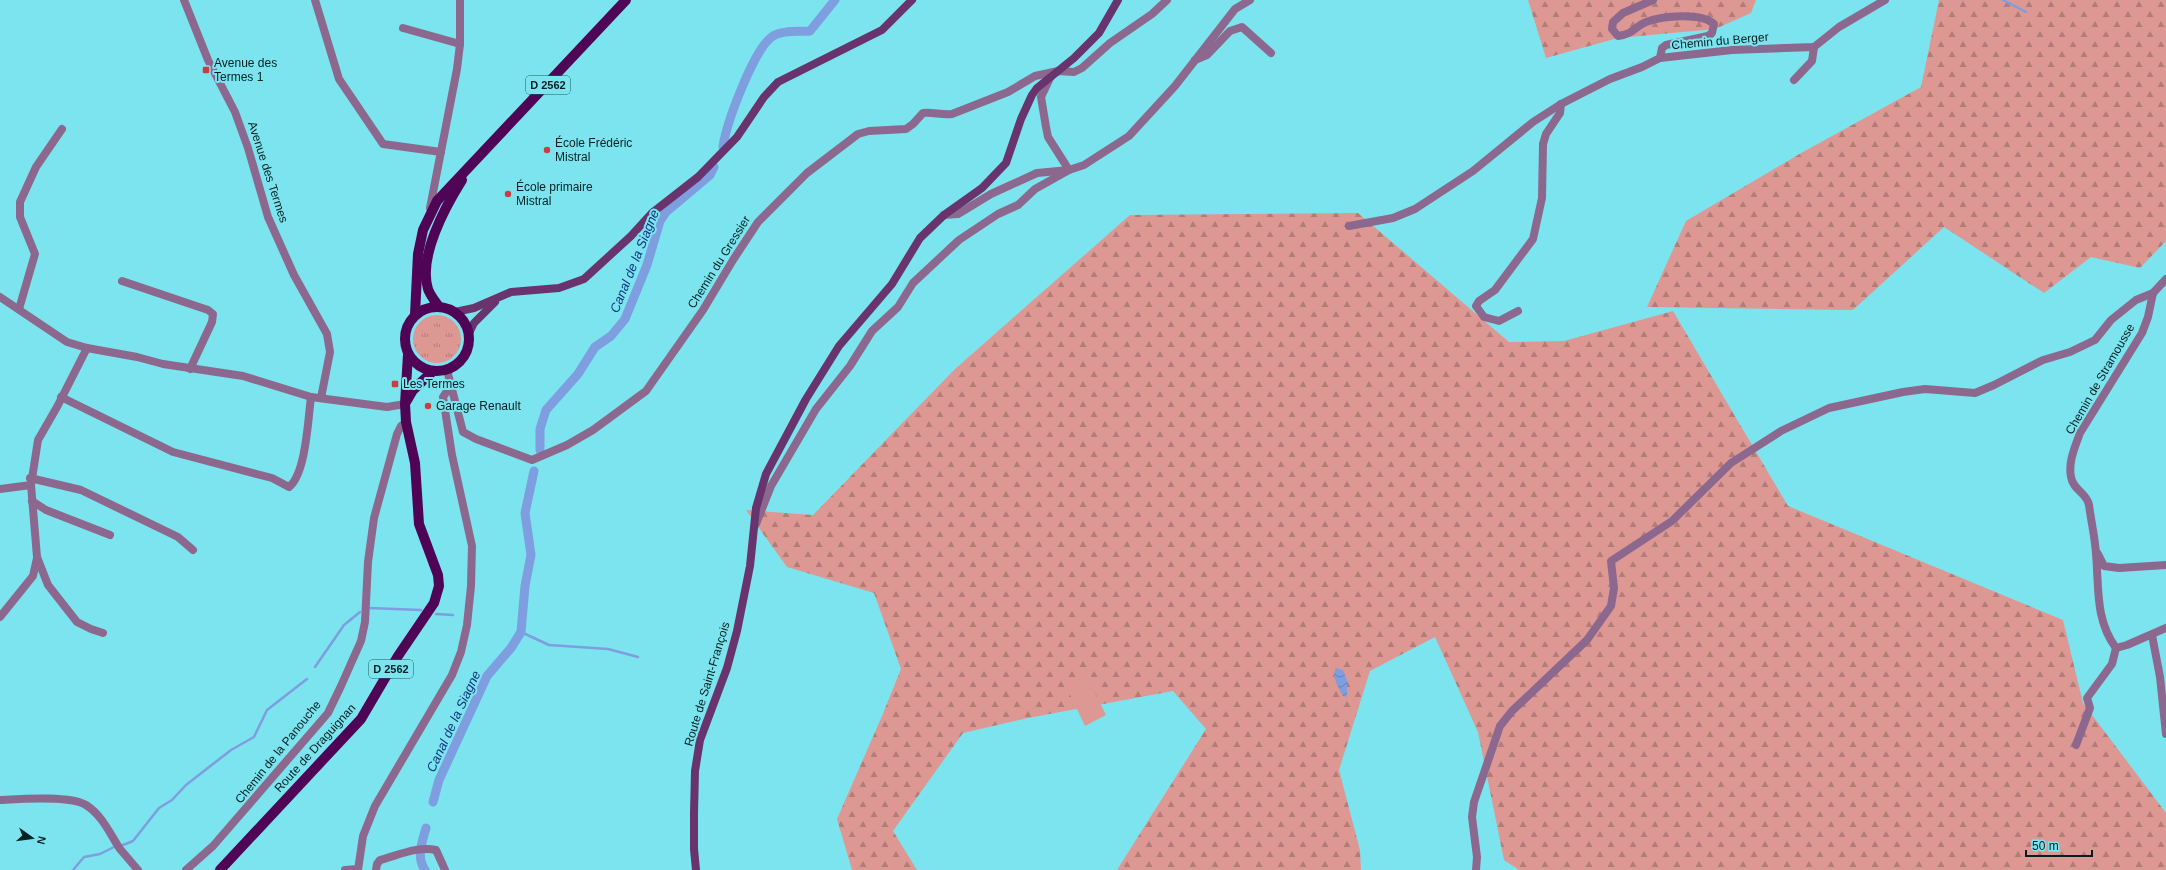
<svg xmlns="http://www.w3.org/2000/svg" width="2166" height="870" font-family="Helvetica,sans-serif">
<style>
.grass{fill:url(#grass-tufts)}
.forest{fill:url(#forest-firs)}
.garden{fill:#de9893}
.water{fill:url(#water-waves)}
.lines{fill:none;stroke-linecap:round;stroke-linejoin:round}
.stream{stroke:#7e9ee0;stroke-width:2.5}
.canal{stroke:#7e9ee0;stroke-width:9}
.minor{stroke:#8c688f;stroke-width:8}
.secondary{stroke:#69346e;stroke-width:8}
.primary{stroke:#4f0456;stroke-width:10}
.poi-dot{fill:#cc3d40;stroke:#7ce4ee;stroke-width:1.5}
.labels{text-anchor:middle;stroke-width:4;stroke-linejoin:round;paint-order:stroke}
.shield{fill:#7ce4ee;stroke:#255b60;stroke-width:1}
.shield-label{font-size:11px;font-weight:bold;fill:#002023}
.street-label{font-size:12px;fill:#002023;stroke:#7ce4ee}
.poi-label{font-size:12px;fill:#002023;stroke:#7ce4ee;text-anchor:start}
.water-label{font-size:13px;font-style:italic;fill:#13327e;stroke:#7ce4ee}
</style>
<defs>
<pattern id="grass-tufts" width="24" height="20" patternUnits="userSpaceOnUse"><rect width="24" height="20" fill="#de9893"/><path d="M3 7l-1-3M5 7V3M7 7l1-3M15 17l-1-3M17 17v-4M19 17l1-3" fill="none" stroke="#b27c78"/></pattern>
<pattern id="forest-firs" width="22" height="20" patternUnits="userSpaceOnUse"><rect width="22" height="20" fill="#de9893"/><path d="M5 1l3.5 6h-7zM16 11l3.5 6h-7z" fill="#b27c78"/></pattern>
<pattern id="water-waves" width="16" height="10" patternUnits="userSpaceOnUse"><rect width="16" height="10" fill="#7e9ee0"/><path d="M0 5q4-4 8 0t8 0" fill="none" stroke="#6580b5"/></pattern>
</defs>
<rect width="100%" height="100%" fill="#7ce4ee"/>
<circle class="grass" cx="437" cy="339" r="24"/>
<g class="forest">
<path d="M1528,0H1756L1751,13L1715,29L1618,38L1546,58Z"/>
<path d="M1939,0H2166V241L2140,268L2091,257L2044,293L1944,227L1853,310L1647,307L1686,221L1803,152L1921,87Z"/>
<path d="M1358,213L1509,342L1564,341L1673,311L1788,506L2063,620L2083,703L2166,813V870H1519L1504,860L1478,732L1435,637L1370,671L1339,770L1360,850L1361,870H1117L1206,729L1173,691L1028,718L963,733L893,831L917,870H852L837,819L882,716L901,669L874,593L787,567L746,510L813,515L955,369L1130,215Z"/>
</g>
<path class="garden" d="M1086,675L1106,715L1085,726L1065,684Z"/>
<path class="water" d="M1336,668L1343,670L1347,680V697L1343,696C1339,688 1331,677 1336,668Z"/>
<g class="lines">
<g class="stream">
<path d="M2003,0L2026,12"/>
<path d="M369,608L421,610"/>
<path d="M436,614L453,615"/>
<path d="M521,632L549,645L608,649L638,657"/>
<path d="M315,667L344,625L360,612"/>
<path d="M123,845L133,841L159,808L172,800L186,785L231,750L254,737L267,710L307,679"/>
<path d="M73,870L84,857L100,854L114,847"/>
</g>
<g class="canal">
<path d="M723,147C726,124 754,48 773,36C782,30 800,32 810,31L835,0"/>
<path d="M540,450V429L546,410L578,374L595,347L611,336L625,319L647,265L660,221L666,212L710,175L714,167"/>
<path d="M433,802L439,780L487,676L511,648L521,632L525,586L531,555L525,513L534,471"/>
<path d="M425,870C416,857 422,842 426,828"/>
</g>
<g class="minor">
<path d="M184,0L208,60L235,112L248,148L268,217L294,275L327,334L330,352L321,398"/>
<path d="M315,0L339,79L383,144L441,152"/>
<path d="M1653,0L1623,13L1613,22L1612,29L1618,36C1634,34 1634,27 1646,22C1662,16 1701,12 1714,24L1712,33L1708,36L1666,45L1662,48L1660,58L1732,50L1814,47L1839,27L1885,0"/>
<path d="M403,28L460,44"/>
<path d="M1195,60L1207,55L1230,31L1242,27L1271,53"/>
<path d="M1794,80L1812,61L1814,47"/>
<path d="M430,208L457,69L460,44V0"/>
<path d="M944,215L958,214L991,194L1037,173L1069,170L1084,165L1129,136L1175,86L1235,9L1250,0"/>
<path d="M1349,226L1393,218L1415,209L1473,171L1533,122L1561,104L1610,79L1642,67L1660,58"/>
<path d="M2166,279L2153,293L2148,317L2142,333L2080,433C2075,447 2068,462 2071,477C2073,490 2087,493 2089,505C2091,521 2095,537 2096,554C2099,587 2095,620 2116,648L2127,645L2166,628"/>
<path d="M122,281L208,310L213,314L212,322L190,369"/>
<path d="M0,297L67,342L87,348L137,357L163,364L243,376L311,397L387,407L405,404"/>
<path d="M19,309L35,254L20,217V202L36,167L62,129"/>
<path d="M1518,311L1499,321L1484,317L1476,306L1479,301L1495,290L1533,239L1542,198L1543,144L1546,134L1560,113L1561,104"/>
<path d="M87,348L57,407L38,440L31,485L37,557L48,585L77,622L91,629L103,633"/>
<path d="M447,370L463,432L476,439L532,460L567,445L593,430L646,391L703,310L733,260L758,222L807,173L858,134L869,131L906,129L913,124L923,113C933,112 941,115 952,114L1008,92L1035,76L1058,71L1074,72L1082,68L1110,43L1152,14L1167,0"/>
<path d="M61,397L173,452L272,478L289,487C306,474 308,419 311,397"/>
<path d="M30,478L81,490L178,537L193,550"/>
<path d="M0,489L31,485"/>
<path d="M32,501L46,510L110,535"/>
<path d="M756,524L771,486L816,409L850,366L872,331L898,307L913,283L959,240L998,214L1018,205L1035,189L1069,170L1048,137L1046,127L1041,97L1050,78"/>
<path d="M2098,554L2104,566L2119,568L2166,565"/>
<path d="M0,617L33,576L37,558"/>
<path d="M2152,635L2160,677L2166,734"/>
<path d="M2076,745L2090,708L2087,698L2112,664L2116,648"/>
<path d="M0,800C19,799 70,795 86,805C102,815 110,834 120,849C126,856 132,863 138,870"/>
<path d="M186,870L213,846L328,713L341,686L361,641L365,622L368,562L374,518L397,434L401,426L406,422"/>
<path d="M345,870L358,869"/>
<path d="M358,870L363,836L375,806L452,675L461,652L467,625L471,586L472,546L452,455L443,397L452,384"/>
<path d="M376,870L377,864L380,860C399,855 417,846 436,850L445,870"/>
<path d="M1476,870L1477,857L1472,817L1474,802L1500,726L1512,711L1587,640L1611,606L1614,588L1611,561L1672,521L1731,463L1781,431L1829,408L1903,392L1925,389L1975,393L1994,385L2043,360L2070,352L2095,340L2111,320L2136,300L2153,293"/>
</g>
<g class="secondary">
<path d="M455,312L474,308L511,292L559,288L584,279L631,236L652,213L698,177L737,137L764,97L778,82L882,30L912,0"/>
<path d="M469,333L474,323L495,302"/>
<path d="M696,870L694,849V813L695,771L700,740L727,668L737,631L750,566L756,508L766,474L806,399L839,346L892,284L920,238L944,215L982,188L1006,163L1021,119L1032,95L1037,88L1074,58L1099,33L1118,0"/>
</g>
<g class="primary">
<circle cx="437" cy="339" r="32"/>
<path d="M439,307C435,301 430,295 428,289C418,257 445,207 462,180"/>
<path d="M415,315L418,254L423,230L437,201L626,0"/>
<path d="M406,402L413,390L432,372"/>
<path d="M220,870L361,719L398,656L434,603L439,586L438,575L419,524L415,463L406,422L405,404L408,354"/>
</g>
</g>
<g class="poi-dot">
<rect x="202" y="66" width="8" height="8" rx="2"/>
<circle cx="547" cy="150" r="4"/>
<circle cx="508" cy="194" r="4"/>
<rect x="391" y="380" width="8" height="8" rx="2"/>
<circle cx="428" cy="406" r="4"/>
</g>
<g class="labels">
<g class="shield">
<rect x="526" y="76" width="44" height="18" rx="3"/>
<rect x="369" y="660" width="44" height="18" rx="3"/>
</g>
<g class="shield-label">
<text x="548" y="89">D 2562</text>
<text x="391" y="673">D 2562</text>
</g>
<g class="street-label">
<text transform="translate(1720 41) rotate(-5)" y="4">Chemin du Berger</text>
<text transform="translate(268 172) rotate(72)" y="4">Avenue des Termes</text>
<text transform="translate(719 262) rotate(-58)" y="4">Chemin du Gressier</text>
<text transform="translate(2100 379) rotate(-60)" y="4">Chemin de Stramousse</text>
<text transform="translate(707 684) rotate(-73)" y="4">Route de Saint-François</text>
<text transform="translate(315 748) rotate(-48)" y="4">Route de Draguignan</text>
<text transform="translate(278 752) rotate(-51)" y="4">Chemin de la Panouche</text>
</g>
<g class="poi-label">
<text x="214" y="67">Avenue des<tspan x="214" dy="14">Termes 1</tspan></text>
<text x="555" y="147">École Frédéric<tspan x="555" dy="14">Mistral</tspan></text>
<text x="516" y="191">École primaire<tspan x="516" dy="14">Mistral</tspan></text>
<text x="403" y="388">Les Termes</text>
<text x="436" y="410">Garage Renault</text>
</g>
<g class="water-label">
<text transform="translate(634 261) rotate(-68)" y="5">Canal de la Siagne</text>
<text transform="translate(453 721) rotate(-65)" y="5">Canal de la Siagne</text>
</g>
</g>
<g transform="translate(32 838) rotate(104)" stroke="#7ce4ee" stroke-width="3" paint-order="stroke">
<path d="M0-3L7 15L0 10L-7 15Z" fill="#002023"/>
<text y="-6" font-size="11" font-weight="bold" text-anchor="middle" fill="#002023">N</text>
</g>
<path d="M2026 850v6h66v-6" fill="none" stroke="#002023" stroke-width="2"/>
<text x="2032" y="850" font-size="12" fill="#002023" stroke="#7ce4ee" stroke-width="3" paint-order="stroke">50 m</text>
</svg>
